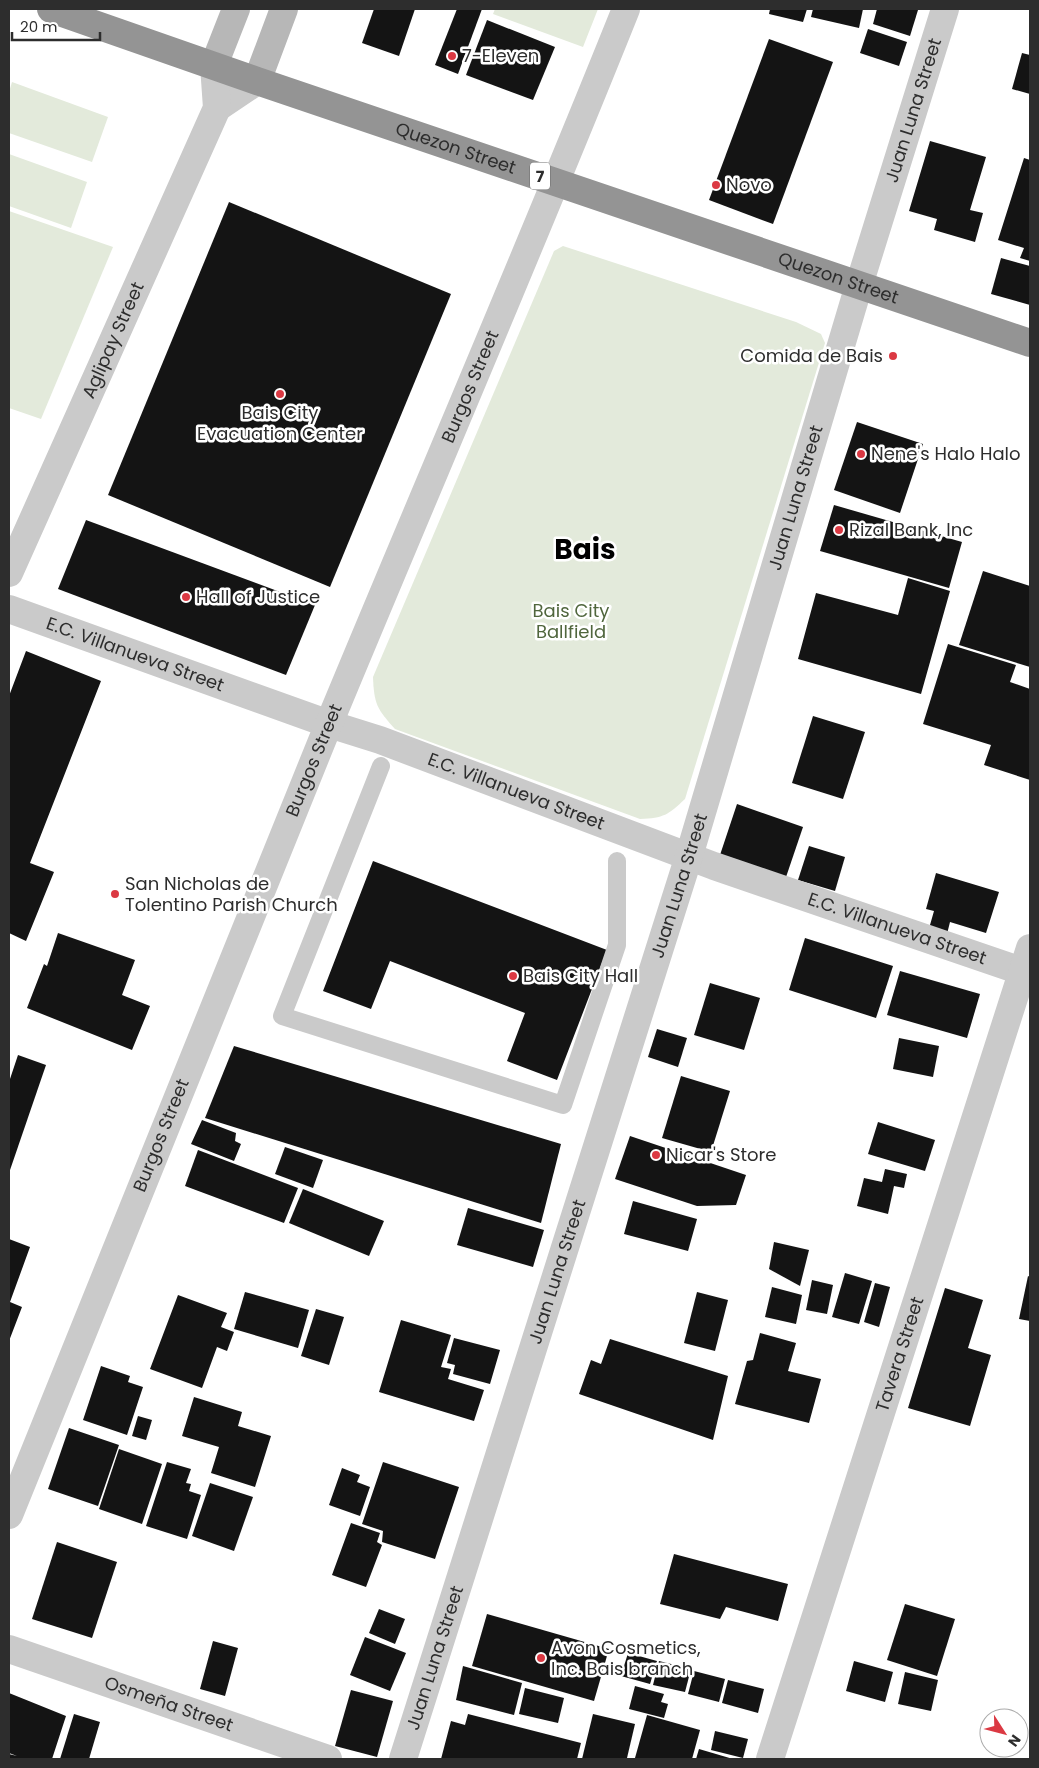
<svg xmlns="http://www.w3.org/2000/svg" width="1039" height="1768" font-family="Poppins,sans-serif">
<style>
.green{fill:#e3eadb}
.building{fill:#141414}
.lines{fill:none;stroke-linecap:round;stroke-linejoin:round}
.lane{stroke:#cacaca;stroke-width:18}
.street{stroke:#cacaca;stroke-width:28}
.secondary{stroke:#b7b7b7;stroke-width:28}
.highway{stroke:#949494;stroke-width:28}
.poi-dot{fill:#db3943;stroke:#fff;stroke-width:2}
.labels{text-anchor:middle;stroke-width:5;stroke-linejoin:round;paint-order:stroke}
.shield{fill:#fff;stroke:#6c6c6c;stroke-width:1}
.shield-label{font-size:16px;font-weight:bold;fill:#2d2d2d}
.poi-label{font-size:18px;fill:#2d2d2d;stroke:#fff;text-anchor:start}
.street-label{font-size:18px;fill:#2d2d2d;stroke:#fff}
.park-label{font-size:18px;fill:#50663d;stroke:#fff}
.town-label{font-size:28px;font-weight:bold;fill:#000;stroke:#fff}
</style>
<rect width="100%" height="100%" fill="#fff"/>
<g class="green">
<path d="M495,9H598L583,47L493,14Z"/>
<path d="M12,82L108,117L92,162L9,133V92Z"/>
<path d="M9,154L87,182L71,228L9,206Z"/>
<path d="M9,211L113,247L41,419L9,408Z"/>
<path d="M563,246L796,322L821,334L825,343L685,799C668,815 664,818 640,819L395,729C377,709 374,704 373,677L554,251Z"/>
</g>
<g class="building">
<path d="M374,9H415L399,56L362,43Z"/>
<path d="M457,9H482L458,74L435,65Z"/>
<path d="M770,9H807L803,22L769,14Z"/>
<path d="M813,9H863L859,28L811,17Z"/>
<path d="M877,9L918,10L910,36L873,24Z"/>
<path d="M487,20L555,47L533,100L466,75Z"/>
<path d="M868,29L907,42L899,66L860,53Z"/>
<path d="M769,39L833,62L773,224L709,200Z"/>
<path d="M1022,53L1030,55V94L1012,89Z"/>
<path d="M930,141L986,157L970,210L983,213L975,242L934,230L937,219L909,211Z"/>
<path d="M1024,158L1030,160V261L1020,258L1024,248L998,240Z"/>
<path d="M229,202L451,294L330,587L108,495Z"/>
<path d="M1001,258L1030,266V305L991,294Z"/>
<path d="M857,422L923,444L900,513L834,490Z"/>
<path d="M834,505L962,542L949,588L820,551Z"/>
<path d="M86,520L315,605L286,675L58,589Z"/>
<path d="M983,571L1030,586V667L959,645Z"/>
<path d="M908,578L950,591L921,694L798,659L816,593L898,615Z"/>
<path d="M948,644L1016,665L1010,682L1030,689V780L984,765L991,745L923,724Z"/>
<path d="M26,651L101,681L30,863L54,872L26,941L9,933V696Z"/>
<path d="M813,716L865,732L843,799L792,783Z"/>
<path d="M737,804L803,827L784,883L718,861Z"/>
<path d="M809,846L845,857L835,891L798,880Z"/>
<path d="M373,861L607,950L557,1080L507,1061L525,1013L390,961L371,1009L323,991Z"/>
<path d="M936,873L999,892L986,933L950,922L946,938L928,932L934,911L926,909Z"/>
<path d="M58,933L135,960L122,995L150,1006L132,1050L27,1008L44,964L47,966Z"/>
<path d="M805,938L893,966L876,1018L789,990Z"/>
<path d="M900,971L980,994L967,1038L887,1015Z"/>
<path d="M710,983L760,998L744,1050L694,1035Z"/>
<path d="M657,1029L687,1038L678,1067L648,1057Z"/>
<path d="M899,1038L939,1046L933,1077L893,1069Z"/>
<path d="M234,1046L561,1144L541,1223L205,1118Z"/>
<path d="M18,1055L46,1065L9,1173V1082Z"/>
<path d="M681,1076L730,1091L711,1152L662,1138Z"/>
<path d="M202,1120L236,1133L235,1141L241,1144L234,1161L191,1144Z"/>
<path d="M878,1122L935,1140L925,1171L868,1154Z"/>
<path d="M630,1136L746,1175L736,1205L697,1206L615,1179Z"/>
<path d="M285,1147L323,1160L313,1188L275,1174Z"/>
<path d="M198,1150L298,1188L284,1223L185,1186Z"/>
<path d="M885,1169L907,1174L904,1188L894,1186L888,1214L857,1206L864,1178L882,1182Z"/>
<path d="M303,1189L384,1221L369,1256L289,1223Z"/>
<path d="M633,1201L697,1219L688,1251L624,1234Z"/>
<path d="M468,1208L544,1230L533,1267L457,1245Z"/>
<path d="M9,1239L30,1247L10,1302L22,1307L9,1341Z"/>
<path d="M774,1242L809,1250L800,1286L769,1269Z"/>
<path d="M845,1273L872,1281L859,1324L832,1317Z"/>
<path d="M1028,1276L1030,1277V1321L1019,1319Z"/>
<path d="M812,1280L833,1285L827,1314L806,1310Z"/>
<path d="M875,1283L890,1287L879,1327L864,1322Z"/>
<path d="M772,1287L802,1295L796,1324L765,1317Z"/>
<path d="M945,1288L983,1300L968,1348L991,1355L970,1426L908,1408Z"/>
<path d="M245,1292L309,1310L298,1348L234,1329Z"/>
<path d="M697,1292L728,1300L715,1351L684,1343Z"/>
<path d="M178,1295L227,1313L221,1327L234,1332L227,1351L217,1347L202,1388L150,1369Z"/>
<path d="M316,1309L344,1317L329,1365L301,1356Z"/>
<path d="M401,1320L451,1335L441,1367L451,1369L448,1379L484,1390L474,1421L379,1392Z"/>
<path d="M760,1333L796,1343L788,1371L821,1379L809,1423L735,1404L747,1361L753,1360Z"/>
<path d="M454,1338L500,1350L490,1384L453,1374L455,1365L447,1363Z"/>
<path d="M610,1339L728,1376L713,1440L579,1394L591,1360L601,1364Z"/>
<path d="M101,1366L130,1376L128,1382L143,1387L127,1435L83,1420Z"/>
<path d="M194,1397L242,1412L238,1426L271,1436L255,1487L211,1473L219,1447L182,1436Z"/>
<path d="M138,1416L152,1420L146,1440L132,1436Z"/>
<path d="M69,1428L119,1445L98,1506L48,1489Z"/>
<path d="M119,1449L162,1464L142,1524L99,1509Z"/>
<path d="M167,1462L191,1469L186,1483L191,1484L189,1491L201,1495L187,1539L146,1526Z"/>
<path d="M383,1462L459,1487L435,1559L382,1542L383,1531L362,1524Z"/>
<path d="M342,1468L360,1475L357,1482L370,1487L360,1516L329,1505Z"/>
<path d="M210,1483L253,1497L234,1551L192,1536Z"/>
<path d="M351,1523L380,1533L377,1542L382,1545L366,1587L332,1575Z"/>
<path d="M57,1542L117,1562L92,1638L32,1619Z"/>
<path d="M674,1554L788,1584L778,1621L726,1607L720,1619L660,1604Z"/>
<path d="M905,1604L955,1619L937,1676L887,1660Z"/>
<path d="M379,1609L405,1619L395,1644L369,1633Z"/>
<path d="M487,1614L609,1649L594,1701L472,1666Z"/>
<path d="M365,1637L406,1653L390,1691L350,1675Z"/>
<path d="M213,1641L238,1648L225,1696L200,1689Z"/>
<path d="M628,1653L657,1661L650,1684L621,1676Z"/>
<path d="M659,1661L691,1669L685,1692L653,1685Z"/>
<path d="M854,1661L893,1672L885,1702L846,1691Z"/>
<path d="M463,1666L522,1683L514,1715L456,1700Z"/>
<path d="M694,1671L725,1679L719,1702L688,1694Z"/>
<path d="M905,1672L938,1680L931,1711L898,1704Z"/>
<path d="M728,1680L764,1689L758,1713L722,1703Z"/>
<path d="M635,1686L664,1694L661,1702L668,1704L664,1718L629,1709Z"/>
<path d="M525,1688L564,1698L558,1723L519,1714Z"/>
<path d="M351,1690L393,1701L377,1757L335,1746Z"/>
<path d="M9,1693L66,1716L52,1759H9V1754L17,1756L9,1753Z"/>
<path d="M74,1714L100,1722L89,1759H60Z"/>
<path d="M468,1714L581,1743L577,1759H441L451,1721L465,1725Z"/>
<path d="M593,1714L635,1724L627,1758L582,1759Z"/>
<path d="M647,1715L700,1730L692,1759L635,1758Z"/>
<path d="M715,1731L748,1739L743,1758L711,1750Z"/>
<path d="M699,1749L733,1759H696Z"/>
</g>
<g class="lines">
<path class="lane" d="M381,766L282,1016L563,1105L617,945V861"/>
<g class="street">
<path d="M217,108L257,81"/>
<path id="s1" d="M9,573L217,108L214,65"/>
<path id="s2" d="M9,609L329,724L380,740L714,866L1030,974"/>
<path id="s3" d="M9,1515C114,1251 220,988 328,726C427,487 530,249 626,9"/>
<path id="s4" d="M9,1649L328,1759"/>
<path id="s5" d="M403,1759L689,856L859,285L945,9"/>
<path id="s6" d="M770,1759L1030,948"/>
</g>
<g class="secondary">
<path d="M214,65L236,9"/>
<path d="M257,81L284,9"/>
</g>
<path class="highway" id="s7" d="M51,9L257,81L1030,343"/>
</g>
<g class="poi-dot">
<circle cx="452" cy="56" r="5"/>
<circle cx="716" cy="185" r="5"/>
<circle cx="893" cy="356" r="5"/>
<circle cx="280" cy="394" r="5"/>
<circle cx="861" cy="454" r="5"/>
<circle cx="839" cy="530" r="5"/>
<circle cx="186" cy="597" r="5"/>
<circle cx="115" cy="894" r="5"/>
<circle cx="513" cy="976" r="5"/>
<circle cx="656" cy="1155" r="5"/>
<circle cx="541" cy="1658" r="5"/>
</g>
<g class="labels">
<rect class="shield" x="530" y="162.5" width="20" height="27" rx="4"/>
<g class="shield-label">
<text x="540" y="182">7</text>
</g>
<g class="poi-label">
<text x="462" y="62">7-Eleven</text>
<text x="726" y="191">Novo</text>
<text x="883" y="362" text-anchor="end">Comida de Bais</text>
<text x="280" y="419" text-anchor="middle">Bais City<tspan x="280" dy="21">Evacuation Center</tspan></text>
<text x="871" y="460">Nene's Halo Halo</text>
<text x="849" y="536">Rizal Bank, Inc</text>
<text x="196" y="603">Hall of Justice</text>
<text x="125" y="890">San Nicholas de<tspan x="125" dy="21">Tolentino Parish Church</tspan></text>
<text x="523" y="982">Bais City Hall</text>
<text x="666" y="1161">Nicar's Store</text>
<text x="551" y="1654">Avon Cosmetics,<tspan x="551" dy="21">Inc. Bais branch</tspan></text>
</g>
<g class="street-label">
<text dy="6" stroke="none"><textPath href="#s5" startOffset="1726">Juan Luna Street</textPath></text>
<text dy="6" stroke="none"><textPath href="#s7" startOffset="428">Quezon Street</textPath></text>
<text dy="6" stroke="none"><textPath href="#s7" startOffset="832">Quezon Street</textPath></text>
<text dy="6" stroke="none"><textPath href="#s1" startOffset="255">Aglipay Street</textPath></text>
<text dy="6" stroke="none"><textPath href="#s3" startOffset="1219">Burgos Street</textPath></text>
<text dy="6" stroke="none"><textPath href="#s5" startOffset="1321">Juan Luna Street</textPath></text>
<text dy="6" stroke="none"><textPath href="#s2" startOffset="134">E.C. Villanueva Street</textPath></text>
<text dy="6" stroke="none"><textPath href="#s3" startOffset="814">Burgos Street</textPath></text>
<text dy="6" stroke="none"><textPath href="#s2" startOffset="539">E.C. Villanueva Street</textPath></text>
<text dy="6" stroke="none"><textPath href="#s5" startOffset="916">Juan Luna Street</textPath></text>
<text dy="6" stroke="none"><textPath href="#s2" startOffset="944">E.C. Villanueva Street</textPath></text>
<text dy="6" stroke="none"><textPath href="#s3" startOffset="409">Burgos Street</textPath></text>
<text dy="6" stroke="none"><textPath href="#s5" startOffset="511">Juan Luna Street</textPath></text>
<text dy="6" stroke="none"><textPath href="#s6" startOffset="425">Tavera Street</textPath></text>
<text dy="6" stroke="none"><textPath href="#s5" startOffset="106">Juan Luna Street</textPath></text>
<text dy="6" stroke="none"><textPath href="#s4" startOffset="169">Osmeña Street</textPath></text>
</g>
<g class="park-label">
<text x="571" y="617">Bais City<tspan x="571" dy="21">Ballfield</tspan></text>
</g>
<g class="town-label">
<text x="585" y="559">Bais</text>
</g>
</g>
<rect width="1039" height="1768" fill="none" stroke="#2d2d2d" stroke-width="20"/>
<g transform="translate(1004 1733) rotate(126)"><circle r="24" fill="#ffffff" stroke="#ababab"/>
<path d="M0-4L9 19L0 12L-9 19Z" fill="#db3943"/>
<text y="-8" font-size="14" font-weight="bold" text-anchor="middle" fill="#2d2d2d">N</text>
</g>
<path d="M12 32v8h88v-8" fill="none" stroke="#2d2d2d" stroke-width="2.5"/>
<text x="20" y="32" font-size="15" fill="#2d2d2d" stroke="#ffffff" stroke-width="4" paint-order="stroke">20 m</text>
</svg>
